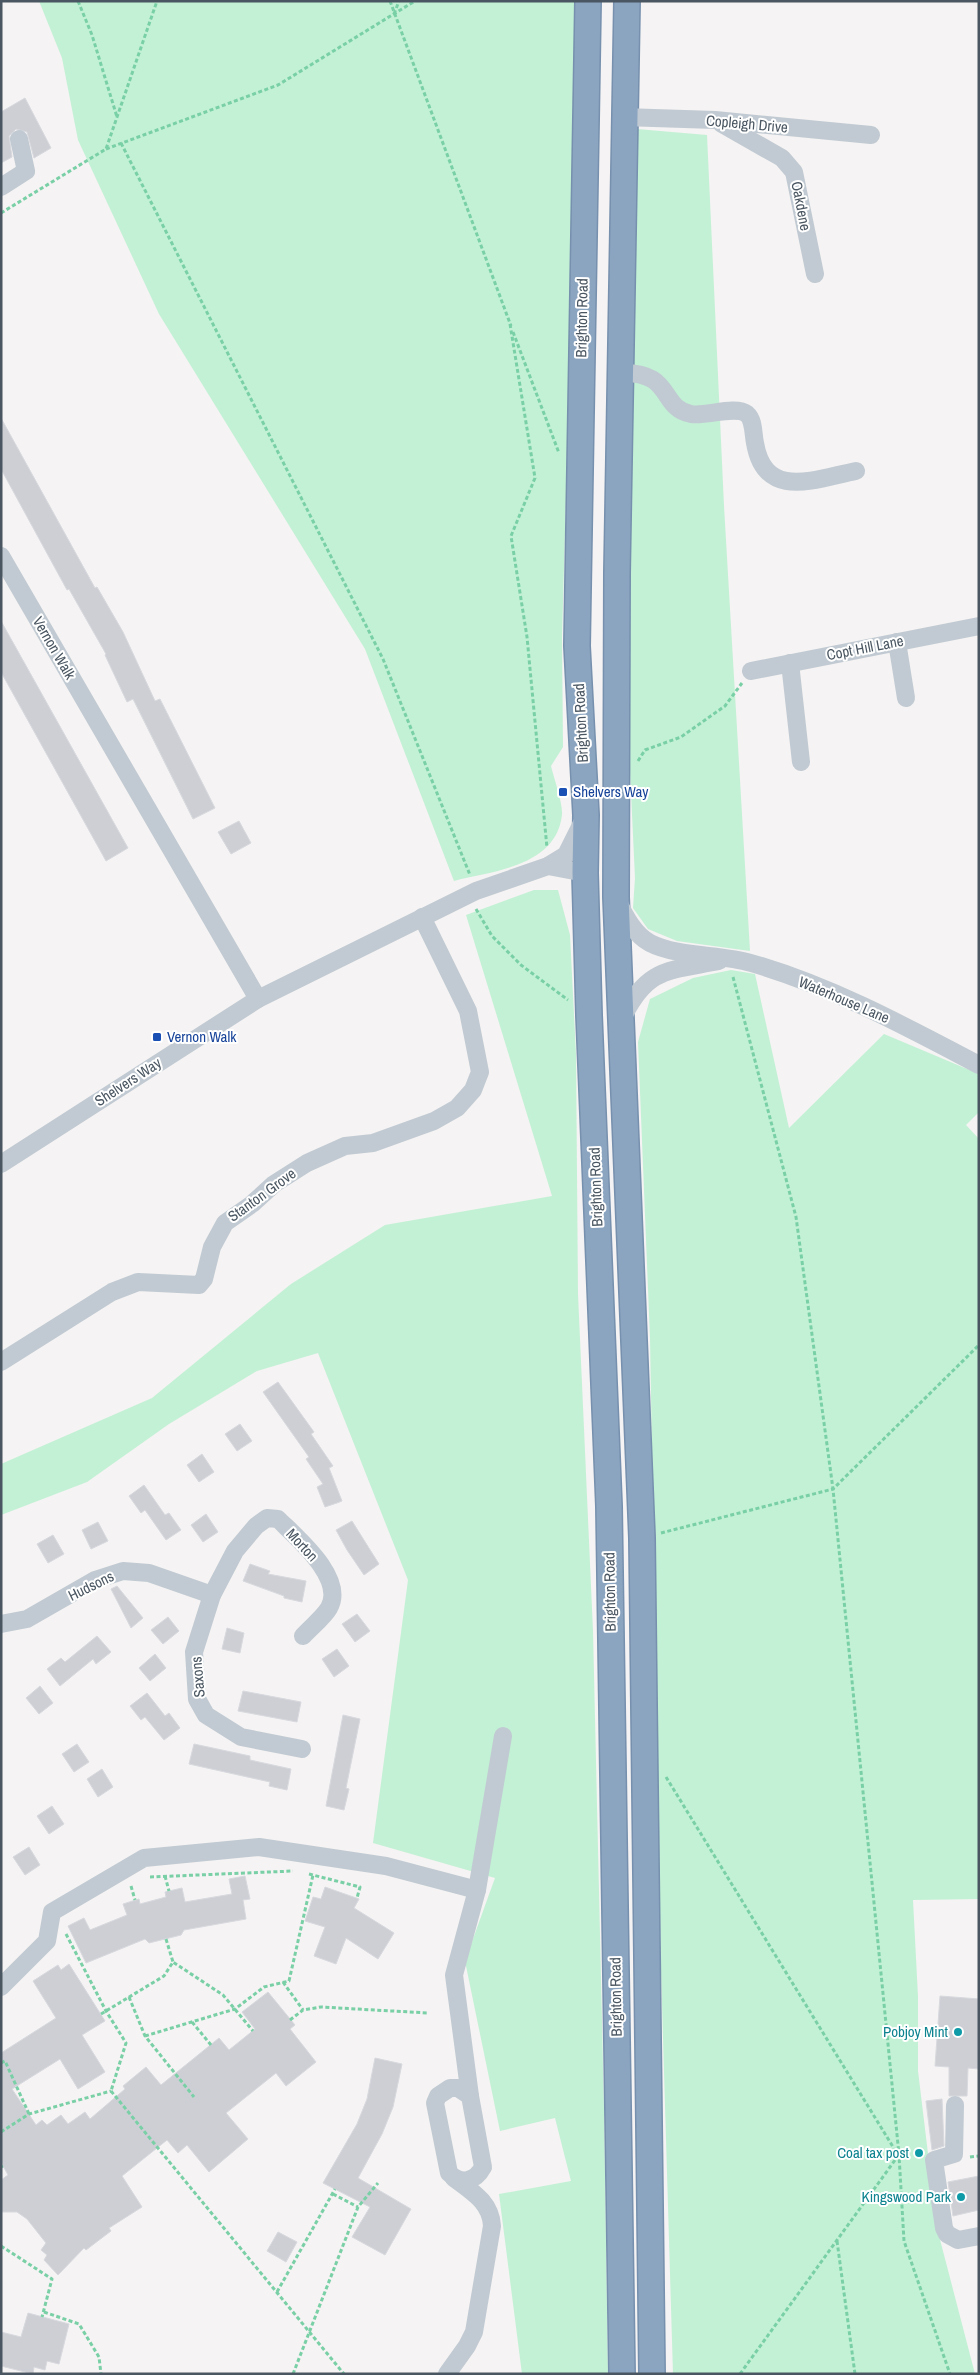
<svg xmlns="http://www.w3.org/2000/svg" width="980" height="2375" font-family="'Archivo Narrow',sans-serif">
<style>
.green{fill:#c3f1d5}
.building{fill:#cdcfd5;stroke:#d7d9de}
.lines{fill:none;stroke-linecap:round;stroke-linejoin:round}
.highway-casing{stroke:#7690ad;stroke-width:28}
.path{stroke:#7ad0a6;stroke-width:3;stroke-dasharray:4 2.5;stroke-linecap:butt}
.minor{stroke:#c1cad2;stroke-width:18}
.highway{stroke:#8ba5c1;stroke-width:25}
.transit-dot{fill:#1a4fb4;stroke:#fff;stroke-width:2}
.culture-dot{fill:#0f9aa8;stroke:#fff;stroke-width:2}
.labels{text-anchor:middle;stroke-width:4;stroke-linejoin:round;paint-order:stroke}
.street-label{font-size:15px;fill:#4a5661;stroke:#fff}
.transit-label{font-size:15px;fill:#164399;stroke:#fff;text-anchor:start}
.culture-label{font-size:15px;fill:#0d838f;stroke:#fff;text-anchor:end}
</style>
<rect width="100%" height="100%" fill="#f5f3f3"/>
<g class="green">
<path d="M39,1H580L562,638L563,747L551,766C554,779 563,803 562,815C556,866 494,871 454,881L365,649L159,314L78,140L62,58Z"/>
<path d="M637,129L707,135L724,506L750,951L677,941L648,929L633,908L635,878L629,750L631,504Z"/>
<path d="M534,890H558L570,935L576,1054L578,1294L593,1631L604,2109L608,2374H522L499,2194L571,2181L555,2118L500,2131L465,1961L495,1878L373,1843L408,1580L318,1353L257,1371L169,1424L87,1482L1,1515V1464L152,1398L291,1284L385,1225L552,1196L466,915Z"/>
<path d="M731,970L755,974L789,1128L884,1034L979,1074V1112L966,1125L979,1139V1899L913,1900L918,1997V2071L937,2228L975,2374H673L661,1971L650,1338L638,1042L650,999L693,978Z"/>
</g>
<g class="building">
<path d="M25,98L51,148L34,158L27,132L16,129L9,136L12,157L1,163V112Z"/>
<path d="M1,418L95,588L97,587L123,632L155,701L160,699L215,808L193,819L133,699L127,702L105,655L106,654L69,589L67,590L1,469Z"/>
<path d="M1,621L128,848L106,861L1,672Z"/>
<path d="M239,821L251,843L231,854L218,832Z"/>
<path d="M278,1382L314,1432L311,1434L333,1466L329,1468L342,1501L337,1503L325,1507L317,1487L323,1484L306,1459L309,1457L263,1392Z"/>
<path d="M240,1424L252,1441L237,1451L225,1434Z"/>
<path d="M202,1454L214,1472L199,1482L187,1465Z"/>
<path d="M144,1485L165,1515L169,1513L181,1530L166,1540L145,1510L141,1513L129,1496Z"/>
<path d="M206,1514L218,1532L203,1542L191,1525Z"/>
<path d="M352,1521L379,1564L364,1575L347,1550L336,1530Z"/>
<path d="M98,1522L108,1541L91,1549L82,1530Z"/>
<path d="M53,1535L64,1554L48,1563L37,1544Z"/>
<path d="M250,1564L270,1571L268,1574L306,1581L302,1602L284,1598V1596L243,1581Z"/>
<path d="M117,1586L143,1618L131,1628L111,1589Z"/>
<path d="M357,1614L370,1631L355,1642L342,1624Z"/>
<path d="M168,1617L179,1631L163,1644L151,1630Z"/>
<path d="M227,1628L244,1633L240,1653L222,1649Z"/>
<path d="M97,1636L111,1652L96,1664L93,1659L60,1686L47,1669L61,1658L65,1662Z"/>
<path d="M337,1649L349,1666L334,1677L322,1659Z"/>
<path d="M155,1654L166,1668L150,1681L139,1668Z"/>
<path d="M40,1686L53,1703L39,1714L26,1698Z"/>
<path d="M243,1691L301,1702L297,1722L238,1711Z"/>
<path d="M147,1693L165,1716L169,1713L180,1728L164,1740L145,1717L141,1720L130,1706Z"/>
<path d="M343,1715L360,1719L346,1788L349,1789L344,1810L326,1806Z"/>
<path d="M77,1744L89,1762L74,1772L62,1754Z"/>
<path d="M194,1744L250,1756V1760L291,1769L287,1790L269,1786L270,1782L189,1764Z"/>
<path d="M102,1769L113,1787L98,1797L87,1779Z"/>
<path d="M52,1806L64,1824L49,1834L37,1816Z"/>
<path d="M29,1847L40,1865L25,1875L13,1857Z"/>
<path d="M245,1876L250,1899L243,1900L246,1919L184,1930L181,1935L149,1943L145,1939L86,1963L68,1926L84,1918L90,1930L127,1915L123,1904L139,1899L140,1904L166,1897L165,1892L182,1888L185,1902L232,1894L229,1879Z"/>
<path d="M325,1887L359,1899L354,1908L394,1933L378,1959L346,1938L336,1964L314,1956L325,1927L305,1921L313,1897L321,1899Z"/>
<path d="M69,1964L105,2021L82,2035L105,2072L78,2089L60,2059L12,2089L36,2125L42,2120L47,2125L61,2115L68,2124L85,2112L90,2119L125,2089L123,2086L146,2067L161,2085L219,2038L229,2050L255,2029L242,2012L268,1992L295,2025L290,2029L316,2062L286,2086L276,2073L226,2113L248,2139L209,2172L187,2145L178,2153L167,2140L122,2176L142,2207L109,2228L111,2231L86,2250L84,2248L58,2275L44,2260L47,2255L41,2250L46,2243L27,2219L17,2212H1V2180L8,2175L1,2162V2053L56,2018L33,1981L58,1965L61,1970Z"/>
<path d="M940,1996L979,1999V2069L968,2068L967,2096H949V2067L935,2066Z"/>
<path d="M375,2058L402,2064L393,2107L382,2134L358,2178L411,2209L385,2255L352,2237L370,2207L323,2183L357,2124L367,2099Z"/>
<path d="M942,2099L944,2146L932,2150L926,2101Z"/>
<path d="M979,2176V2210L953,2216L948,2182Z"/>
<path d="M278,2232L297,2242L286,2262L267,2251Z"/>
<path d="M28,2313L69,2324L59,2364L47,2361L45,2370L34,2367L33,2374L1,2366V2332L21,2337Z"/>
</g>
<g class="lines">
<defs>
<g id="highway">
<path d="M588,1L577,646L586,815L585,873L589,1015L609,1506L622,2374"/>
<path d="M627,1L617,573L616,897L642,1538L652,2374"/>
</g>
</defs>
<use href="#highway" class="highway-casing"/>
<g class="path">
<path d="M78,1L92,35L117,117"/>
<path d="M390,1L511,326"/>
<path d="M394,14L399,1"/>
<path d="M121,143L383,659L470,875"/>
<path d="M106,149L278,85L415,1"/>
<path d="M1,213L106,149L157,1"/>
<path d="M510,324L535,478L511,536L527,637L547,848"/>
<path d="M513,332L559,453"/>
<path d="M638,761L645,750L681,737L725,706L742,683"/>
<path d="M476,909L492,936L521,965L568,1000"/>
<path d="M733,977L796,1217L833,1489L899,2155L904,2241L950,2374"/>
<path d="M661,1533L833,1489L979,1345"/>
<path d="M666,1777L898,2155"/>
<path d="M309,1874L360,1887L357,1898"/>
<path d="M165,1876L169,1891"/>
<path d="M150,1877L293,1871"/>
<path d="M131,1886L135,1900"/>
<path d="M66,1934L106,2011L126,2043L111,2091"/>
<path d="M166,1939L173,1962"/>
<path d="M283,1982L303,2010"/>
<path d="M129,1997L145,2036L194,2097"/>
<path d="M101,2014L164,1976L173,1962L223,1995L253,2031"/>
<path d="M290,2020L303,2010L321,2007L428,2013"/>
<path d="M192,2022L211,2045"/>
<path d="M145,2036L235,2009L264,1987L289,1981L313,1875"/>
<path d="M1,2063L5,2061L29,2114"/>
<path d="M111,2091L344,2374"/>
<path d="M1,2132L29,2114L111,2091"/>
<path d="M970,2157L979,2156"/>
<path d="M1,2167L3,2166"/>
<path d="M333,2194L358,2207"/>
<path d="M837,2241L855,2374"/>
<path d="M1,2246L52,2279L42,2317"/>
<path d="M277,2292L335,2189"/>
<path d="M44,2312L79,2324L99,2357L101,2374"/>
<path d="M293,2374L358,2207L378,2183"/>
<path d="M740,2374L898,2156"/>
</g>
<g class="minor">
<path d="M623,117L715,120L871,135"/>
<path d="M722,124L782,158L794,172L815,274"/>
<path d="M1,187L26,171L19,139"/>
<path d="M620,373C674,371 659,408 691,414C705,417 735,405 747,414C754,420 753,434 755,443C765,501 815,479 856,471"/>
<path d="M1,556L258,999"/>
<path d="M897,642L906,698"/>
<path d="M790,663L801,762"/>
<path d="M751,671L979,626"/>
<path d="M548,866L566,855L583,821"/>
<path d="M618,902C626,918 635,935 650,943C677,957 721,954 751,963C831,986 905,1026 979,1065"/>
<path d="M622,1019C647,967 668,971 719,961"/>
<path d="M1,1164L258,999L476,891L548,866L585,873"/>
<path d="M1,1362L112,1292L138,1282L199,1285L204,1279L212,1247L225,1223L252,1204L274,1184L307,1163L345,1146L373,1143L434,1121L457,1108L473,1090L480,1072L468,1011L422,917"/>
<path d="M1,1624L27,1619L95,1580L123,1571L149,1573L212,1595"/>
<path d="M302,1749L241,1737L206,1715L197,1699L194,1652L212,1595L235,1551L256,1526L267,1518L278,1519C296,1537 346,1578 329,1608C323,1618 311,1627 303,1636"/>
<path d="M1,1987L47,1941L52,1912L144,1858L259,1847L386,1866L477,1890"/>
<path d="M450,2088H458L470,2096L483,2167C475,2182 461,2185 449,2173L435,2103L438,2096Z"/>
<path d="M470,2096L454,1975L477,1890L503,1736"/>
<path d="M955,2105L954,2154L934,2160L944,2228L947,2234L958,2240L979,2236"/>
<path d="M447,2374L467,2346L474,2332L492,2226C491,2202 471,2191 454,2178"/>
</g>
<use href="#highway" class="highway"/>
</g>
<g class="transit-dot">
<rect x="558" y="787" width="10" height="10" rx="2.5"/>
<rect x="152" y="1032" width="10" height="10" rx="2.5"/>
</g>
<g class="culture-dot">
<circle cx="958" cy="2032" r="5"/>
<circle cx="919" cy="2153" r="5"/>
<circle cx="961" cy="2197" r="5"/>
</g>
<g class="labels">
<g class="street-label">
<text transform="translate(747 124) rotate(5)" y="5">Copleigh Drive</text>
<text transform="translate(801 206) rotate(79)" y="5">Oakdene</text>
<text transform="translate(582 318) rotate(-89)" y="5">Brighton Road</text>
<text transform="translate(54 648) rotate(60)" y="5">Vernon Walk</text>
<text transform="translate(865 648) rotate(-11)" y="5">Copt Hill Lane</text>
<text transform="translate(581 723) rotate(-93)" y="5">Brighton Road</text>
<text transform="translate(844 1000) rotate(23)" y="5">Waterhouse Lane</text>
<text transform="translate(128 1082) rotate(-33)" y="5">Shelvers Way</text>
<text transform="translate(596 1187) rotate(-92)" y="5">Brighton Road</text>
<text transform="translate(262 1195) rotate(-36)" y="5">Stanton Grove</text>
<text transform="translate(302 1545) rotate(47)" y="5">Morton</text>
<text transform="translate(91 1586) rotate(-26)" y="5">Hudsons</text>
<text transform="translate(610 1592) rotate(-91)" y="5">Brighton Road</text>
<text transform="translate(198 1677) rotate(-95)" y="5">Saxons</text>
<text transform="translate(616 1997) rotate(-91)" y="5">Brighton Road</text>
</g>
<g class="transit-label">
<text x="573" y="797">Shelvers Way</text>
<text x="167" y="1042">Vernon Walk</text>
</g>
<g class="culture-label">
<text x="948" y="2037">Pobjoy Mint</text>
<text x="909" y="2158">Coal tax post</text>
<text x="951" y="2202">Kingswood Park</text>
</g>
</g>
<rect width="980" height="2375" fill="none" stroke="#4a5661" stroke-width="5"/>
</svg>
